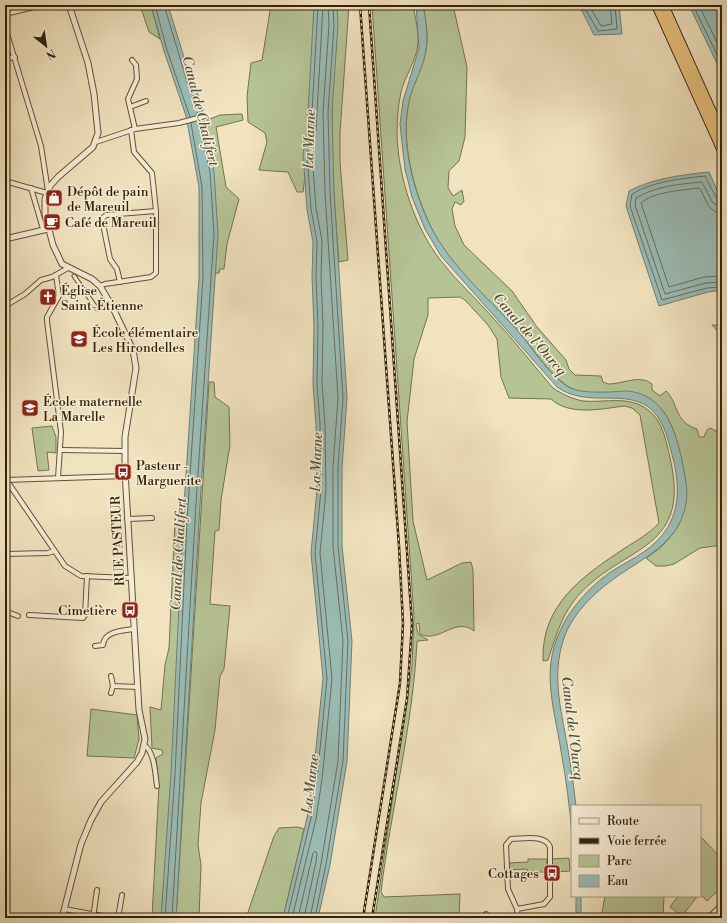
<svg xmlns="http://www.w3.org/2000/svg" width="727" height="923" font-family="'Libre Bodoni',serif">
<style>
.green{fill:#b6c495;stroke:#74724f}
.water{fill:#9bbdb7;stroke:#717f71}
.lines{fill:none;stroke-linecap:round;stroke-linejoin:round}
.shore{stroke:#676f60;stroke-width:1}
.pedestrian-casing{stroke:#625236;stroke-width:5}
.minor-casing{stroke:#625236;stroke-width:6}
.tertiary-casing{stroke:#625236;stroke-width:7}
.motorway-casing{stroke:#332109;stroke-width:10}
.pedestrian{stroke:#f6edd5;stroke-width:3}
.minor{stroke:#f6edd5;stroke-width:4}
.tertiary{stroke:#f6edd5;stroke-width:5}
.motorway{stroke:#e8c280;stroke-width:8}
.rail-casing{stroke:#332109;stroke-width:2.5}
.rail{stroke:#f6edd5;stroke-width:1;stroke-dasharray:3;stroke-linecap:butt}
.labels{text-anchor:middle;stroke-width:3;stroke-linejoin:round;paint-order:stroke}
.poi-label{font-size:13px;fill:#332109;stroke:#f6edd5;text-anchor:start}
.street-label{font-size:13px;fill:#332109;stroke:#f6edd5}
.water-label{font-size:14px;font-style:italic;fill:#52503d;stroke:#f6edd5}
</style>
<rect width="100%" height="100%" fill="#f1e3bf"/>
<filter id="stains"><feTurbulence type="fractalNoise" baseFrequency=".005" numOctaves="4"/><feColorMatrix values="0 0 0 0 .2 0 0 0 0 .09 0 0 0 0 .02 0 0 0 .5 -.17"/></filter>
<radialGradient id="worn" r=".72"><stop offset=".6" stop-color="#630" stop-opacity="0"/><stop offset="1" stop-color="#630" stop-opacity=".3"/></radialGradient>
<g class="green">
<path d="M140,5H151L160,39L149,32Z"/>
<path d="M271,5H314L315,60L310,137L303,192H297L288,172L259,170L267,142L265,133L248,122L247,96L251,63L262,60Z"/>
<path d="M337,5H349L340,133V162L348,260L339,262C335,212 331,162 332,112C332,76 338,41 337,5Z"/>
<path d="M372,5H413C415,17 419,31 418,44C416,61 405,76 401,92C398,106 397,120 397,134C398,177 415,228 441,261C457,282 477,299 494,319C515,341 533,365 553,388C562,394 572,399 583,401C605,403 630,395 648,410C663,421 666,441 670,458C693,556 617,544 573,602C560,620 555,639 548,660L543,661C541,604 583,576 625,548C636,541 650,533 659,523L640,415L632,408L624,406C602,409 569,416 551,399L509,398L501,377L497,339L488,325L465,300L460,297L428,298V315L414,359L407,422L413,521L427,580L462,563L471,562L473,570L474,631C456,616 438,644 420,634L419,623L416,624L418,634L428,640L417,641C413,726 391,808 381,892L384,897L460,894L459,918H375L412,666L414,617Z"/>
<path d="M423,5H453L467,67L465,137L459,161L449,171L448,188L453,196L462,190L464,201L461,205L455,202L452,209L455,226L464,245L512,291L537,327L566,360L569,369L575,375L601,376L603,382L608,384C623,384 640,374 652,384V390L660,396L666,391C679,403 673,421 697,429L699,437H704L707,430L710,428L718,432L722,430V450L720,451L722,461V545L700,548L674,564L665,566H656L646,558C690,530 691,495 679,449C672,424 667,408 643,396C638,393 631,394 625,394C607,393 581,396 566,385C547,372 534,349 519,332C490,299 451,269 432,229C414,193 400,141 409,101C412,86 420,73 424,58C430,41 426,22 423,5Z"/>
<path d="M242,114L243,120L216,127L226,187L239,199L227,244L224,269H220L219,273H212L202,122L220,115Z"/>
<path d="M712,325H722V336Z"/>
<path d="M209,382H214L215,397L229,407L230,445L221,500L219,530L215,531L210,604L230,606L224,669L220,676L215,730L201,803L198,845L201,865L199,918H176Z"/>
<path d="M52,426L56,437V453L47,452L49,470L38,471L32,428Z"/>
<path d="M175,521H184L171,806L161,918H152L159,785L156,758L163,754L162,750L152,748L150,707L161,710L165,665L169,648Z"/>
<path d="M91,709L137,715L139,739L134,758L87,756Z"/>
<path d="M298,827L304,829L283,918H246L274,836L279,828Z"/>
<path d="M700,836L722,859V887L707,901L700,894Z"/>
<path d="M569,858L570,871L552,872L551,859Z"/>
<path d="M528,859H547V872H528L527,869L509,870V863L528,862Z"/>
<path d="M605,896H664L663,918H601Z"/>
<path d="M678,896L697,897L682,916L670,907Z"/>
</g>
<g class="water">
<path d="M151,5H168L193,87L197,92L203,110L201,114L214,172L218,234L200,505L176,918H161L171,774L183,520L199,278V187L186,116L164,51Z"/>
<path d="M314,5H337L338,25L332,111L334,192L347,398L342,468V546L352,641L347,761L330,865L318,918H283L307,818L313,778L323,678L311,553L317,490L316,425L313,384L314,326L312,277L313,242L307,210L303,154L307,130Z"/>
<path d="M416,5H423C426,21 429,38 425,55C422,71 412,86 409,102C401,138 411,181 425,214C444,261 485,294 518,331C532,348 550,376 568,387C580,393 595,392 608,392C614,392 621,391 628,391C665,395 675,430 682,460C684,471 687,484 687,495C684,541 647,555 615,578C594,593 573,613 564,638C550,678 563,716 569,756C572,773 574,789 576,806H572V836C570,808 566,779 561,751C556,717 544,682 554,647C563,616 584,592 609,573C621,565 634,559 645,551C677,528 682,499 674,462C669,444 666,424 652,410C628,387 588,409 557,387L441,256L425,229L412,197L405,169L400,124L403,101L419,48Z"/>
<path d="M579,5H619L622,34L594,35Z"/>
<path d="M689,5H722V74Z"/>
<path d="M709,172L722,201V290L708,292L659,306L626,206L629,191C654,178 681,175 709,172Z"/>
<rect x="576" y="896" width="5" height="22"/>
</g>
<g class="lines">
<g class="shore">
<path d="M155,5L167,50L190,117"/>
<path d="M164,5L189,88C195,97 198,105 197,115"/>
<path d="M583,5L598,31L617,29L615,5"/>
<path d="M589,5L601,26L612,24L610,5"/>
<path d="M693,5L722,65"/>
<path d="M699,5L722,53"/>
<path d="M722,202L717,199L705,176C680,179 654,181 632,194L630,206L662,300L707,288L722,287"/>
<path d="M722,207L713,203L702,182C680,184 656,186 636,198L635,205L665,294L706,283L722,282"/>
<path d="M722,213C706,212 707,198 699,188C684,190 652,192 641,203L669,287L704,277L722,276"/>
<path d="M165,918L175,774L187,521L203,278L202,187L191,123"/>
<path d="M172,918L196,504L214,234L210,172L198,121"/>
<path d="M287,918L311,818L317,779L327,679L315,553L321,490L320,424L317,384L318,326L316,277L317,242L311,209L307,154L311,130L318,5"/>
<path d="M292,918L316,819L322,779L332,679L320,553L326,490L325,424L322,384L323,326L321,277L322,241L316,208L312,154L316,130L323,5"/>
<path d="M298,918L313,853L315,851L317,853L316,862L304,918"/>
<path d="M310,918L321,864L338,761L343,641L333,547V467L338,398L325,192L323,112L329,25L328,5"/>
<path d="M315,918L326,864L343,761L348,641L338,546V467L343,398L330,192L328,112L334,26L333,5"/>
</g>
<defs>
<path id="pedestrian" d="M74,276L97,309L112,306"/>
<g id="minor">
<path d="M5,14L42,5"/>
<path d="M5,27L41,146L48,191"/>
<path d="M5,59L15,57"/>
<path d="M132,60L136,65L137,79L128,99L135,129"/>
<path d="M130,107L146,101"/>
<path d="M96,142L135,129L179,123L205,116"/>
<path d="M5,181L47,193"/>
<path d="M31,188L43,229"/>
<path d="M56,275L59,296L47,317V321L61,432L58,478"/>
<path d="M120,282L117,269L110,259L102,219L106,215L156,211"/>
<path d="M100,286L105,284L151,277L156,273V211L152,173L134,152L131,130"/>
<path d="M5,306L25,294L41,280L52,277L68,268"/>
<path d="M61,450L125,451"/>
<path d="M5,478L65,566L81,576L130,578"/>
<path d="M5,480L125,476"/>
<path d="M127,519L152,518"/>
<path d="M5,554L48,553L54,551"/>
<path d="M5,614L10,613L18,616"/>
<path d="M29,615L83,618L85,615L87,576"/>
<path d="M95,646L103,645C104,631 122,631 134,629"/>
<path d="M111,676L113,686L138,687"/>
<path d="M111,693L113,686"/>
<path d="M144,745C155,752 155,774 157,786"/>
<path d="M64,909L114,918"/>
<path d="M517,909L544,904L550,897V847C545,834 523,839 511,839L506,845L508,889L517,909L518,918"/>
<path d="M93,918L97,890"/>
<path d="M118,918L122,895"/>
<path d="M486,918V914"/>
</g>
<g id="tertiary">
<path d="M5,239L48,229"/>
<path d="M62,918L81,844L91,820L101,802L137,762L142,753L145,739L139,710L125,471V437L136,368L133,350L112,306L100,286L92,279L62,264L53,245L45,214V199L50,186L58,177L93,147L98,133L94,94L88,63L69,5"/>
<path d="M709,918L722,905"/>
</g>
<g id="motorway">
<path d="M656,5L722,151"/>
<path d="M664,5L722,134"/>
</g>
</defs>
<use href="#pedestrian" class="pedestrian-casing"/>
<use href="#minor" class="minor-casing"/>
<use href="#tertiary" class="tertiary-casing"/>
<use href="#motorway" class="motorway-casing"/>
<use href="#pedestrian" class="pedestrian"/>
<use href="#minor" class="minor"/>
<use href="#tertiary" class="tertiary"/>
<use href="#motorway" class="motorway"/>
<defs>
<g id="rail">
<path d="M360,5L399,546L403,623L400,683L363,918"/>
<path d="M369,5L412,624L407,699L372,918"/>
</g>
</defs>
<use href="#rail" class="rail-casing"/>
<use href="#rail" class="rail"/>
</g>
<defs>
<symbol id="shop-square" viewBox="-11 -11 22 22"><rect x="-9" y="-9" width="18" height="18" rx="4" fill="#8f2418" stroke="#f6edd5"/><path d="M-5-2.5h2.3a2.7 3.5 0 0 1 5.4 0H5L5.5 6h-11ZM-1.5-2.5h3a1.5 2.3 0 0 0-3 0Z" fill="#fff"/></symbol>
<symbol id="cafe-square" viewBox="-11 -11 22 22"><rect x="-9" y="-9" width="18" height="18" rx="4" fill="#8f2418" stroke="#f6edd5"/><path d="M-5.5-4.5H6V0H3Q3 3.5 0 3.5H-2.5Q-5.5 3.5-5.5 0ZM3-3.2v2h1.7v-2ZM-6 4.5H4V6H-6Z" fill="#fff"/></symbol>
<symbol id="church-square" viewBox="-11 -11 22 22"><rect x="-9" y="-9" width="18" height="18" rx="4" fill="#8f2418" stroke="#f6edd5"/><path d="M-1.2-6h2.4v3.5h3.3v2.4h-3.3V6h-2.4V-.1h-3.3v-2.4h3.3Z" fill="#fff"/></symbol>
<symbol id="school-square" viewBox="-11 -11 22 22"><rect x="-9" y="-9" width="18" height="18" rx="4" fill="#8f2418" stroke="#f6edd5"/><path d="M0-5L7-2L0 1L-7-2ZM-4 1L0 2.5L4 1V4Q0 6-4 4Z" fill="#fff"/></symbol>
<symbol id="bus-square" viewBox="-11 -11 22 22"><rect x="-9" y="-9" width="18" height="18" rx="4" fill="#8f2418" stroke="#f6edd5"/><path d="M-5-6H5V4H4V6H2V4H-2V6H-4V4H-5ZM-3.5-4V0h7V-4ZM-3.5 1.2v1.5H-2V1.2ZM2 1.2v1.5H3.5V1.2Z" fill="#fff"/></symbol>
</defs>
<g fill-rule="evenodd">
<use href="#shop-square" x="44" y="188" width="20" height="20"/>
<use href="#cafe-square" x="42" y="212" width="20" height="20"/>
<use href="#church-square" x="38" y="287" width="20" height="20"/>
<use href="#school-square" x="69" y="329" width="20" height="20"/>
<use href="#school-square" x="20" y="398" width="20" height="20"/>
<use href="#bus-square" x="113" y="462" width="20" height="20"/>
<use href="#bus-square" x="120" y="600" width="20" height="20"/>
<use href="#bus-square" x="542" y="863" width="20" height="20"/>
</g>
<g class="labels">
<g class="poi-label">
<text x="67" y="196">Dépôt de pain<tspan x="67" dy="15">de Mareuil</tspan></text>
<text x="65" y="227">Café de Mareuil</text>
<text x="61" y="295">Église<tspan x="61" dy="15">Saint-Étienne</tspan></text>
<text x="92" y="337">École élémentaire<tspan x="92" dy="15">Les Hirondelles</tspan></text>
<text x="43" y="406">École maternelle<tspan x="43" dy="15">La Marelle</tspan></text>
<text x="136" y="470">Pasteur -<tspan x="136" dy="15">Marguerite</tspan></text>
<text x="117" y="615" text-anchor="end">Cimetière</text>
<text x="539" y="878" text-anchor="end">Cottages</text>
</g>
<g class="street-label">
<text transform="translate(117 541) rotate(-93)" y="5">RUE PASTEUR</text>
</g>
<g class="water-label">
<text transform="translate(201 111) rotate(76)" y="5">Canal de Chalifert</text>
<text transform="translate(309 139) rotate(-88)" y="5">La Marne</text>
<text transform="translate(530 334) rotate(49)" y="5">Canal de l'Ourcq</text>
<text transform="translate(316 462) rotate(-88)" y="5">La Marne</text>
<text transform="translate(178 554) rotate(-87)" y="5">Canal de Chalifert</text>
<text transform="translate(573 728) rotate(83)" y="5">Canal de l'Ourcq</text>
<text transform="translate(310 784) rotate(-83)" y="5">La Marne</text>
</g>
</g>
<rect width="727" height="923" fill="none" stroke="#f1e3bf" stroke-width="20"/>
<rect x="6" y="6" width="715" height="911" fill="none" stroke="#332109" stroke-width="2"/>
<rect x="10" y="10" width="707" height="903" fill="none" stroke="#332109"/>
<rect x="571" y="805" width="130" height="92" fill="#f6edd5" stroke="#a89b83"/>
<rect x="579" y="818" width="20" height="6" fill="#f6edd5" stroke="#a89b83"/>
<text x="607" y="825" font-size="12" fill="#332109">Route</text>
<rect x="579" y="838" width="20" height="6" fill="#332109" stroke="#a89b83"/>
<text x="607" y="845" font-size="12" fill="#332109">Voie ferrée</text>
<rect x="579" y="855" width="20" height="12" fill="#b6c495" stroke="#a89b83"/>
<text x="607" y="865" font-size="12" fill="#332109">Parc</text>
<rect x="579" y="875" width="20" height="12" fill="#9bbdb7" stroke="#a89b83"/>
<text x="607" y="885" font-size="12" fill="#332109">Eau</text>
<g transform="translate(46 46) rotate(150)" stroke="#f6edd5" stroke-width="3" paint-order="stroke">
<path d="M0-3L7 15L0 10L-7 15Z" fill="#332109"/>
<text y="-6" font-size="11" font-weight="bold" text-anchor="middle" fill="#332109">N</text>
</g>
<rect width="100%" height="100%" filter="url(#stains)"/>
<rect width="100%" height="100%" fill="url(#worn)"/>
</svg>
